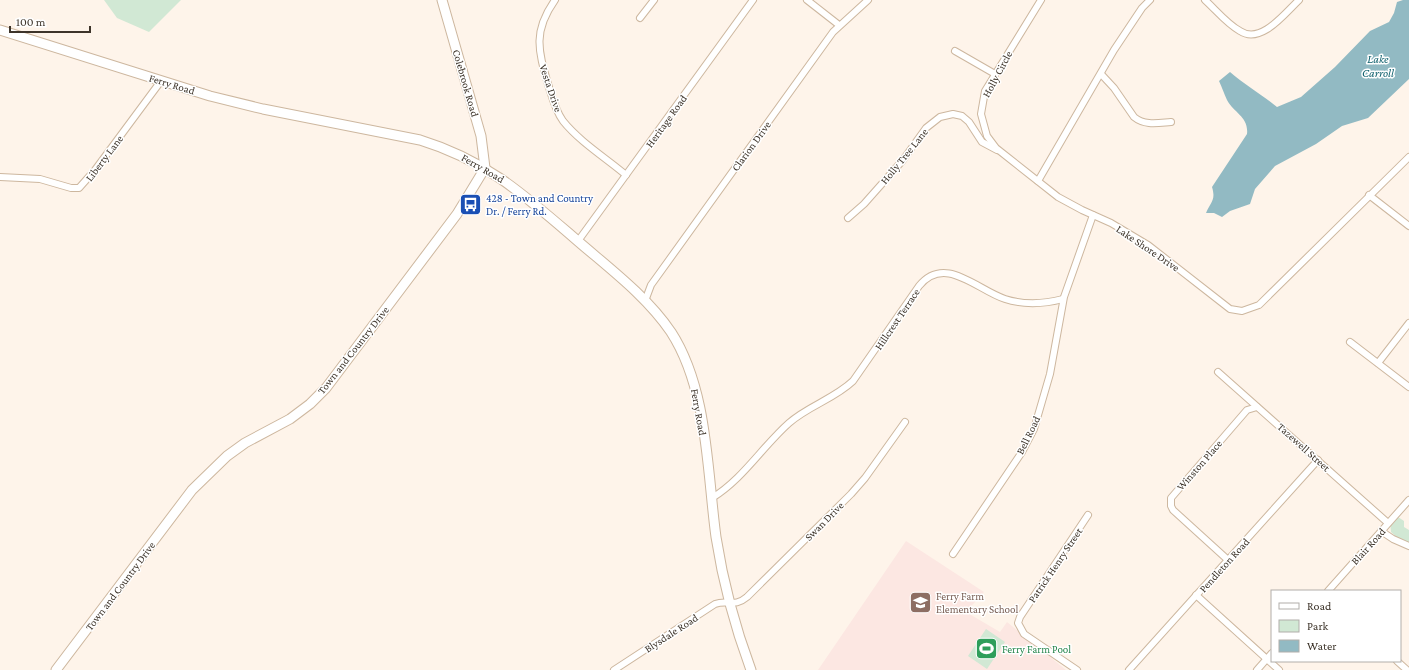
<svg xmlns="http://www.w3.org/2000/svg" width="1409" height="670" font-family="'Crimson Pro',serif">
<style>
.education{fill:#fce7e2}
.green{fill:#d1e8d4}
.water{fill:#92bac3}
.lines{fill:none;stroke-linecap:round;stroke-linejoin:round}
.street-casing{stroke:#cdb79f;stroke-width:8}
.secondary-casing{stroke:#cdb79f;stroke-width:11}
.street{stroke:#fff;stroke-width:6}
.secondary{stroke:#fff;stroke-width:9}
.labels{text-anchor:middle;stroke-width:3;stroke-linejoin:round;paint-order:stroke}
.street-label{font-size:11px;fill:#3d342a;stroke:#fff}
.transit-label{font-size:11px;fill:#164399;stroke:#fff;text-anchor:start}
.education-label{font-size:11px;fill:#785e54;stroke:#fff;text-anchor:start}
.leisure-label{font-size:11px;fill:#27864d;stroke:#fff;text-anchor:start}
.water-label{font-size:12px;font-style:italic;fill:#11626f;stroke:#fff}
</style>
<rect width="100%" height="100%" fill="#fef4ea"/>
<path class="education" d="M906,541L984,592L966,612L1000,632L1007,622L1066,670H818Z"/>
<g class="green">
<path d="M104,0H181L149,32L117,18Z"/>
<path d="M1398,517L1404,521V527L1409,530V544L1400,540L1391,532L1390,522Z"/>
<path d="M986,629L1005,642L987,669L968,656Z"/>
</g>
<path class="water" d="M1403,0H1409V79L1368,118L1342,126L1316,144L1275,166L1255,189L1250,204L1230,211L1222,217L1214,213H1206C1211,202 1216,200 1212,187L1247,134C1249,117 1234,113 1227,100C1224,94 1222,87 1219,81L1230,72C1245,85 1261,94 1277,107L1301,97L1335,67L1370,31L1389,22L1394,13L1397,2Z"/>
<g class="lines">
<defs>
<g id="street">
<path d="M555,0C533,31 538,50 548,84C552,97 555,110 563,121C580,142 606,158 626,175"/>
<path d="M807,0L839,25"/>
<path d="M1041,0L985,91L981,114L987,136L996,148L1058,197L1082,210L1111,223L1148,245L1230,309L1242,311L1259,305L1409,157"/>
<path d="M1205,0C1216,10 1227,24 1240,31C1261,45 1285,13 1299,0"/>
<path d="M640,18L654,0"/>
<path d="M955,51L995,74"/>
<path d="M1101,74L1114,88L1134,117C1145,126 1158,123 1171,122"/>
<path d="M0,177L40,179L71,188H79L95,170L161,81"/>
<path d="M1038,181L1114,50L1142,8L1150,0"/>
<path d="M1369,195L1409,226"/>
<path d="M848,218L864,204L903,160L926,128L940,117L953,114L962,116L969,122L982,142L997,150"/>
<path d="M578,241L753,0"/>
<path d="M645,301L651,285L833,32L868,0"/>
<path d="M1350,342L1409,387"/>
<path d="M1378,363L1409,323"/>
<path d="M1218,372L1388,523"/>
<path d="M712,498C743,479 762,447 789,423C808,406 834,399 853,381L919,286C945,254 977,290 1005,299C1024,305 1044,304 1063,299"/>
<path d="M1381,531L1393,539L1409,546"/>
<path d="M953,554L1022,452L1034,429L1050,374L1064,297L1093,215"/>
<path d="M1228,560L1173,510L1171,506V498L1247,410L1257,407"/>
<path d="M1328,591L1409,500"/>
<path d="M1196,595L1279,670"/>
<path d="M1397,661L1407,670"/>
<path d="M614,670L715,604C728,599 734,608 747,597L851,494L865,478L905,422"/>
<path d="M1077,670L1024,634L1018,623L1020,617L1088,515"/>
<path d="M1129,670L1318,460"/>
<path d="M1257,670L1272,653"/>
</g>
<g id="secondary">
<path d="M442,0L481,136L485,168"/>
<path d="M0,30L210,96L263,109L420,140C485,160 522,193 572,236C606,266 645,294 671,332C708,389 707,471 716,537C723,582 735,627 751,670"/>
<path d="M56,670L192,490L227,456L245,443L290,419L310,404L326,388L457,214L485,168"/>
</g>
</defs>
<use href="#street" class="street-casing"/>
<use href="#secondary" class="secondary-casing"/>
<use href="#street" class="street"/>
<use href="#secondary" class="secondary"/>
</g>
<defs>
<symbol id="bus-square" viewBox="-11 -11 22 22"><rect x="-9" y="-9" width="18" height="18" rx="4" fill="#1a4fb4" stroke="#fff"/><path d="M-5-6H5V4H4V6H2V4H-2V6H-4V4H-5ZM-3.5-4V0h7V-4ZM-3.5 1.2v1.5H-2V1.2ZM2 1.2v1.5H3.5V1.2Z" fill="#fff"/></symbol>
<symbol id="school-square" viewBox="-11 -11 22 22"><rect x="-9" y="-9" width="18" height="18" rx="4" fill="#8d6e63" stroke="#fff"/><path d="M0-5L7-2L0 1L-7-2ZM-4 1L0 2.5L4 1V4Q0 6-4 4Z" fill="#fff"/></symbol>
<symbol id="stadium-square" viewBox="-11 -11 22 22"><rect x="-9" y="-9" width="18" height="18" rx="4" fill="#2e9e5b" stroke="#fff"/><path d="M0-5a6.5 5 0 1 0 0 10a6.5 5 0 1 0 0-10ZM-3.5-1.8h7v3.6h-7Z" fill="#fff"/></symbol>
</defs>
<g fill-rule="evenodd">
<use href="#bus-square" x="458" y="192" width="25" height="25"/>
<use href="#school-square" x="908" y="590" width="25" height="25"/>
<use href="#stadium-square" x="974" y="636" width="25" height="25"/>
</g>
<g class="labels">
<g class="street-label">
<text transform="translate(997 74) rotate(-62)" y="4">Holly Circle</text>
<text transform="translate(466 83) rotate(74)" y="4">Colebrook Road</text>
<text transform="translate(172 84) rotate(17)" y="4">Ferry Road</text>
<text transform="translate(551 88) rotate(71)" y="4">Vesta Drive</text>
<text transform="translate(666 121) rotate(-54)" y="4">Heritage Road</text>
<text transform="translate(751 146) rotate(-54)" y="4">Clarion Drive</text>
<text transform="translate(904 156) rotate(-51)" y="4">Holly Tree Lane</text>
<text transform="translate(104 158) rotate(-53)" y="4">Liberty Lane</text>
<text transform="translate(483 168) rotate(30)" y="4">Ferry Road</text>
<text transform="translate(1148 248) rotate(34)" y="4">Lake Shore Drive</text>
<text transform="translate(897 319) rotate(-56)" y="4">Hillcrest Terrace</text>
<text transform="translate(353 350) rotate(-52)" y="4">Town and Country Drive</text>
<text transform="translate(699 412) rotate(80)" y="4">Ferry Road</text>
<text transform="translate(1028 435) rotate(-64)" y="4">Bell Road</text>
<text transform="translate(1304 447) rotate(42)" y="4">Tazewell Street</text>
<text transform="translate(1199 465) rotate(-49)" y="4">Winston Place</text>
<text transform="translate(824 521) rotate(-45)" y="4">Swan Drive</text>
<text transform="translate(1368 546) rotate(-48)" y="4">Blair Road</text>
<text transform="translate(1055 565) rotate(-56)" y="4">Patrick Henry Street</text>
<text transform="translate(1224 565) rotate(-48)" y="4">Pendleton Road</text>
<text transform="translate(120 586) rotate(-53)" y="4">Town and Country Drive</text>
<text transform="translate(671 633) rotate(-33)" y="4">Blysdale Road</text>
</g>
<g class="transit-label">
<text x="486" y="202">428 - Town and Country<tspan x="486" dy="13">Dr. / Ferry Rd.</tspan></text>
</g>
<g class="education-label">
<text x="936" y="600">Ferry Farm<tspan x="936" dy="13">Elementary School</tspan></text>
</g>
<g class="leisure-label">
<text x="1002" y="653">Ferry Farm Pool</text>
</g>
<g class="water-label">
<text x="1378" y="63">Lake<tspan x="1378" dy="14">Carroll</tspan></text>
</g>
</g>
<rect x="1271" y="590" width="130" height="72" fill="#ffffff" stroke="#b1aeaa"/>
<rect x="1279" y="603" width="20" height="6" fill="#ffffff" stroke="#b1aeaa"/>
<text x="1307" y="610" font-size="12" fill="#3d342a">Road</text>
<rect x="1279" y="620" width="20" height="12" fill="#d1e8d4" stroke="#b1aeaa"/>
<text x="1307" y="630" font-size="12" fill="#3d342a">Park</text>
<rect x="1279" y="640" width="20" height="12" fill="#92bac3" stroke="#b1aeaa"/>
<text x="1307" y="650" font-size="12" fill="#3d342a">Water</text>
<path d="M10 26v6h80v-6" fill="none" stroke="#3d342a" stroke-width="2"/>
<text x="16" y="26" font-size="12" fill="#3d342a" stroke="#ffffff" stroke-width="3" paint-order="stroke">100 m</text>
</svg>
